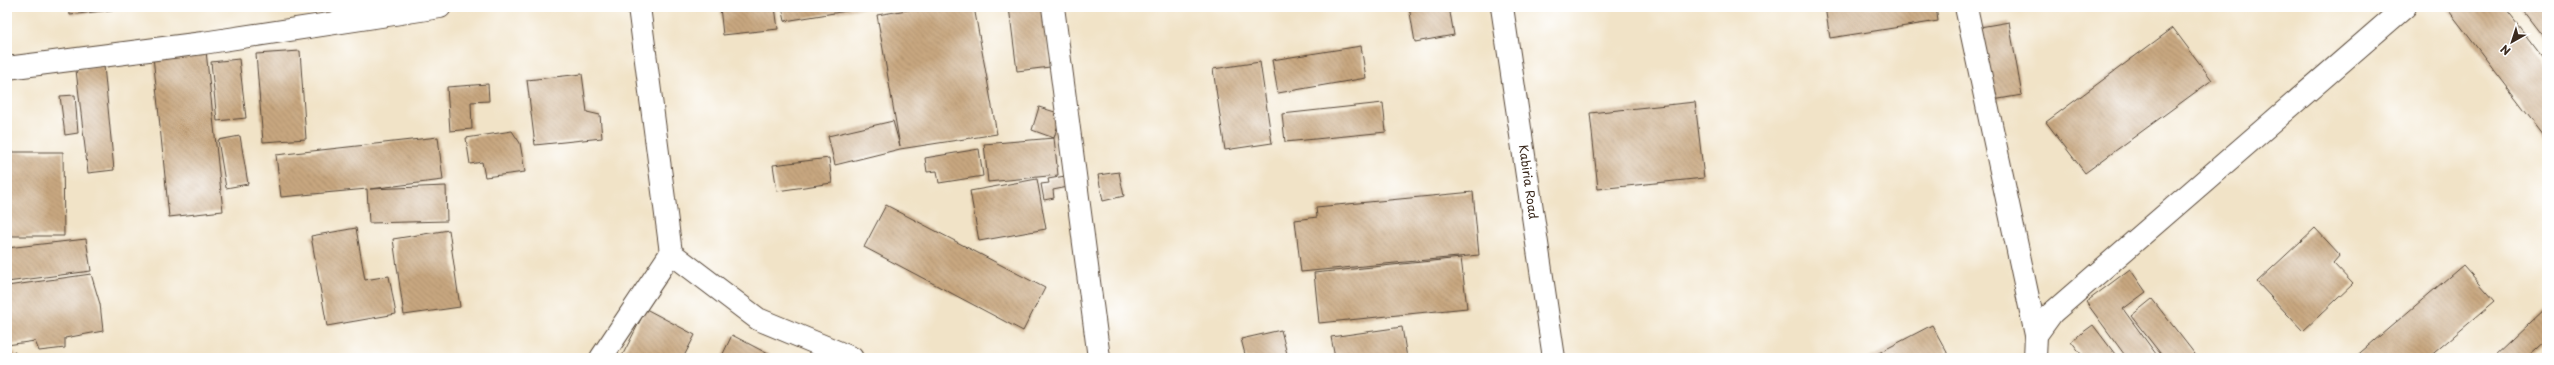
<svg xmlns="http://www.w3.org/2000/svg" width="2554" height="365" font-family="'Playpen Sans',sans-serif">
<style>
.building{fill:url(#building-back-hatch)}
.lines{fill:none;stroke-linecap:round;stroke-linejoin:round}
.minor-casing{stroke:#564637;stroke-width:24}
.major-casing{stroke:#564637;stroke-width:24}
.minor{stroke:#fff;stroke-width:22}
.major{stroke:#fff;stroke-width:22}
.labels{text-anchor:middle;stroke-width:3;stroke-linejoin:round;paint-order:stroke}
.street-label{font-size:12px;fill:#3b2a1e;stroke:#fff}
</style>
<defs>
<pattern id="building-back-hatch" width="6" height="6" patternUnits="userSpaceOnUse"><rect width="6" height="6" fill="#c8a780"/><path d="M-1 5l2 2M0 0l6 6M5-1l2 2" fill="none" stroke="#a48868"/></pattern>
</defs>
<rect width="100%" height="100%" fill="#fff"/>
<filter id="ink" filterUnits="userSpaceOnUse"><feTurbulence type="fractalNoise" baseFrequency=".025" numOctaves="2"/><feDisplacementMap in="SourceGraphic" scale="8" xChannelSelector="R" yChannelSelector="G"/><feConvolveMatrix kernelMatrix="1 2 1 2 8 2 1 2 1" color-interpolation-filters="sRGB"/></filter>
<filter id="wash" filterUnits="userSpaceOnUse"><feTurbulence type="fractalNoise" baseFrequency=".012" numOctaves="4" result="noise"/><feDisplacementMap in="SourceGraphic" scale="16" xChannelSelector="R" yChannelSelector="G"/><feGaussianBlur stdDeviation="0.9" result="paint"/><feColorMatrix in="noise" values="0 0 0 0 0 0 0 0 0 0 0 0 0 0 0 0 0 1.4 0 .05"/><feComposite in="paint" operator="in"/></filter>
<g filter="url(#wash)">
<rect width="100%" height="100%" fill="#f1e3c7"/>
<g id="blocks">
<g class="building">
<path d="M69,7H126V8L70,15Z"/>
<path d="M720,7H775L778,29L723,35Z"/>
<path d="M782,7H865V8L785,21Z"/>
<path d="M925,7H974L997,134L900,149L835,165L828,136L893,121L900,146L877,15Z"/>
<path d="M1009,7H1043L1050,67L1017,71Z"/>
<path d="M1409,7H1449L1454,35L1415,42Z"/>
<path d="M1825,7H1936L1938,21L1830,38Z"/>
<path d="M2446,7H2504L2547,63V139Z"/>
<path d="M2520,7H2547V42Z"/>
<path d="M2009,22L2022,95L1993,100L1980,27Z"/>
<path d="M2173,28L2212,80L2085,173L2046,122Z"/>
<path d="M1361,46L1366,78L1278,93L1272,60Z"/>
<path d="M206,51L223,211L169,217L153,56Z"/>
<path d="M300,51L306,139L263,142L256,54Z"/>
<path d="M239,59L246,118L217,121L211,62Z"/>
<path d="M1260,62L1272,143L1225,150L1213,69Z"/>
<path d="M104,66L114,170L88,173L76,70Z"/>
<path d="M582,74L587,112L600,115L602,138L535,145L527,80Z"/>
<path d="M488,84L489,101L471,102L472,129L450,131L447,87Z"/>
<path d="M75,95L78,133L65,135L60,96Z"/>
<path d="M1695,102L1704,178L1598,189L1590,113Z"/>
<path d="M1383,103L1386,132L1285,142L1282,114Z"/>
<path d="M1039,107L1061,114L1054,138L1032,130Z"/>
<path d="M512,131L520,143L525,172L485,177L482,162L470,164L466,138Z"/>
<path d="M240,136L248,184L226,188L218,140Z"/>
<path d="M438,137L443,180L370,189L446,186L447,221L369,223L367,189L281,197L276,155Z"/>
<path d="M1054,138L1058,175L988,182L984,144Z"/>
<path d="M979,149L983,176L939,183L937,171L927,172L925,158Z"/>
<path d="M7,152H63L64,236H7Z"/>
<path d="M829,158L832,183L777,191L773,165Z"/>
<path d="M1119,172L1124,196L1103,201L1098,175Z"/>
<path d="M1065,176L1068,187L1053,190L1054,198L1044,200L1041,184L1049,183L1048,179Z"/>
<path d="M1037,179L1046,229L979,241L970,191Z"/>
<path d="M1473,192L1479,255L1301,272L1295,220L1317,217L1316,207Z"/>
<path d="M886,205L1045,288L1023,331L864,247Z"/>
<path d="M356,228L365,280L389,276L396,314L327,326L311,236Z"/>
<path d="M2315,228L2340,255L2333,263L2353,284L2303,331L2257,282Z"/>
<path d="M449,230L460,307L404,315L393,239Z"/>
<path d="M86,239L91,271L7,282V248Z"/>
<path d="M1461,258L1467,308L1319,323L1314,273Z"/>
<path d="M2463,265L2495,301L2428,358H2354Z"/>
<path d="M2130,269L2146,292L2123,309L2159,358H2127L2086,302Z"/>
<path d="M91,274L100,304L103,331L65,338V348L39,351L35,341L7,345V286Z"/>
<path d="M2152,299L2198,358H2164L2131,316Z"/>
<path d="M2547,307V339L2526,358H2493Z"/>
<path d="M646,309L695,335L683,358H621Z"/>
<path d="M1932,325L1950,358H1869Z"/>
<path d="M2093,325L2118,358H2084L2071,341Z"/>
<path d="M1402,327L1407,358H1335L1331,337Z"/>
<path d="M1281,330L1288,358H1246L1241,339Z"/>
<path d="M732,335L776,358H721Z"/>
<path d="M15,352L16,358H7V353Z"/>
</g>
</g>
</g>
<g filter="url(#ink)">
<use href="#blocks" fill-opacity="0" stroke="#564637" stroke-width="1"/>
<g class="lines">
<defs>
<g id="minor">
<path d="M639,7L671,253L758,319L852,358"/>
<path d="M1053,7L1099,358"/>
<path d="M1966,7L2036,335"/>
<path d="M7,68L203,43L440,7"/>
<path d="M601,358L671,253"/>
<path d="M2035,358L2036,335L2052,313L2405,7"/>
</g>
<path id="major" d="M1502,7L1554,358"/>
</defs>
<use href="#minor" class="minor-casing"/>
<use href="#major" class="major-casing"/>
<use href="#minor" class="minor"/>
<use href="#major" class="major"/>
</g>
</g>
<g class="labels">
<g class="street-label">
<text transform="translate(1528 182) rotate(82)" y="4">Kabiria Road</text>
</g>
</g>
<rect width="2554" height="365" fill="none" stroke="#fff" stroke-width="24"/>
<g transform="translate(2512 42) rotate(219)" stroke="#ffffff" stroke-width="3" paint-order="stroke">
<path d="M0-3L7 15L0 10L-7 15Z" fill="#3b2a1e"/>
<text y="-6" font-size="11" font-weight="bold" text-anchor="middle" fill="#3b2a1e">N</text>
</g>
</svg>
